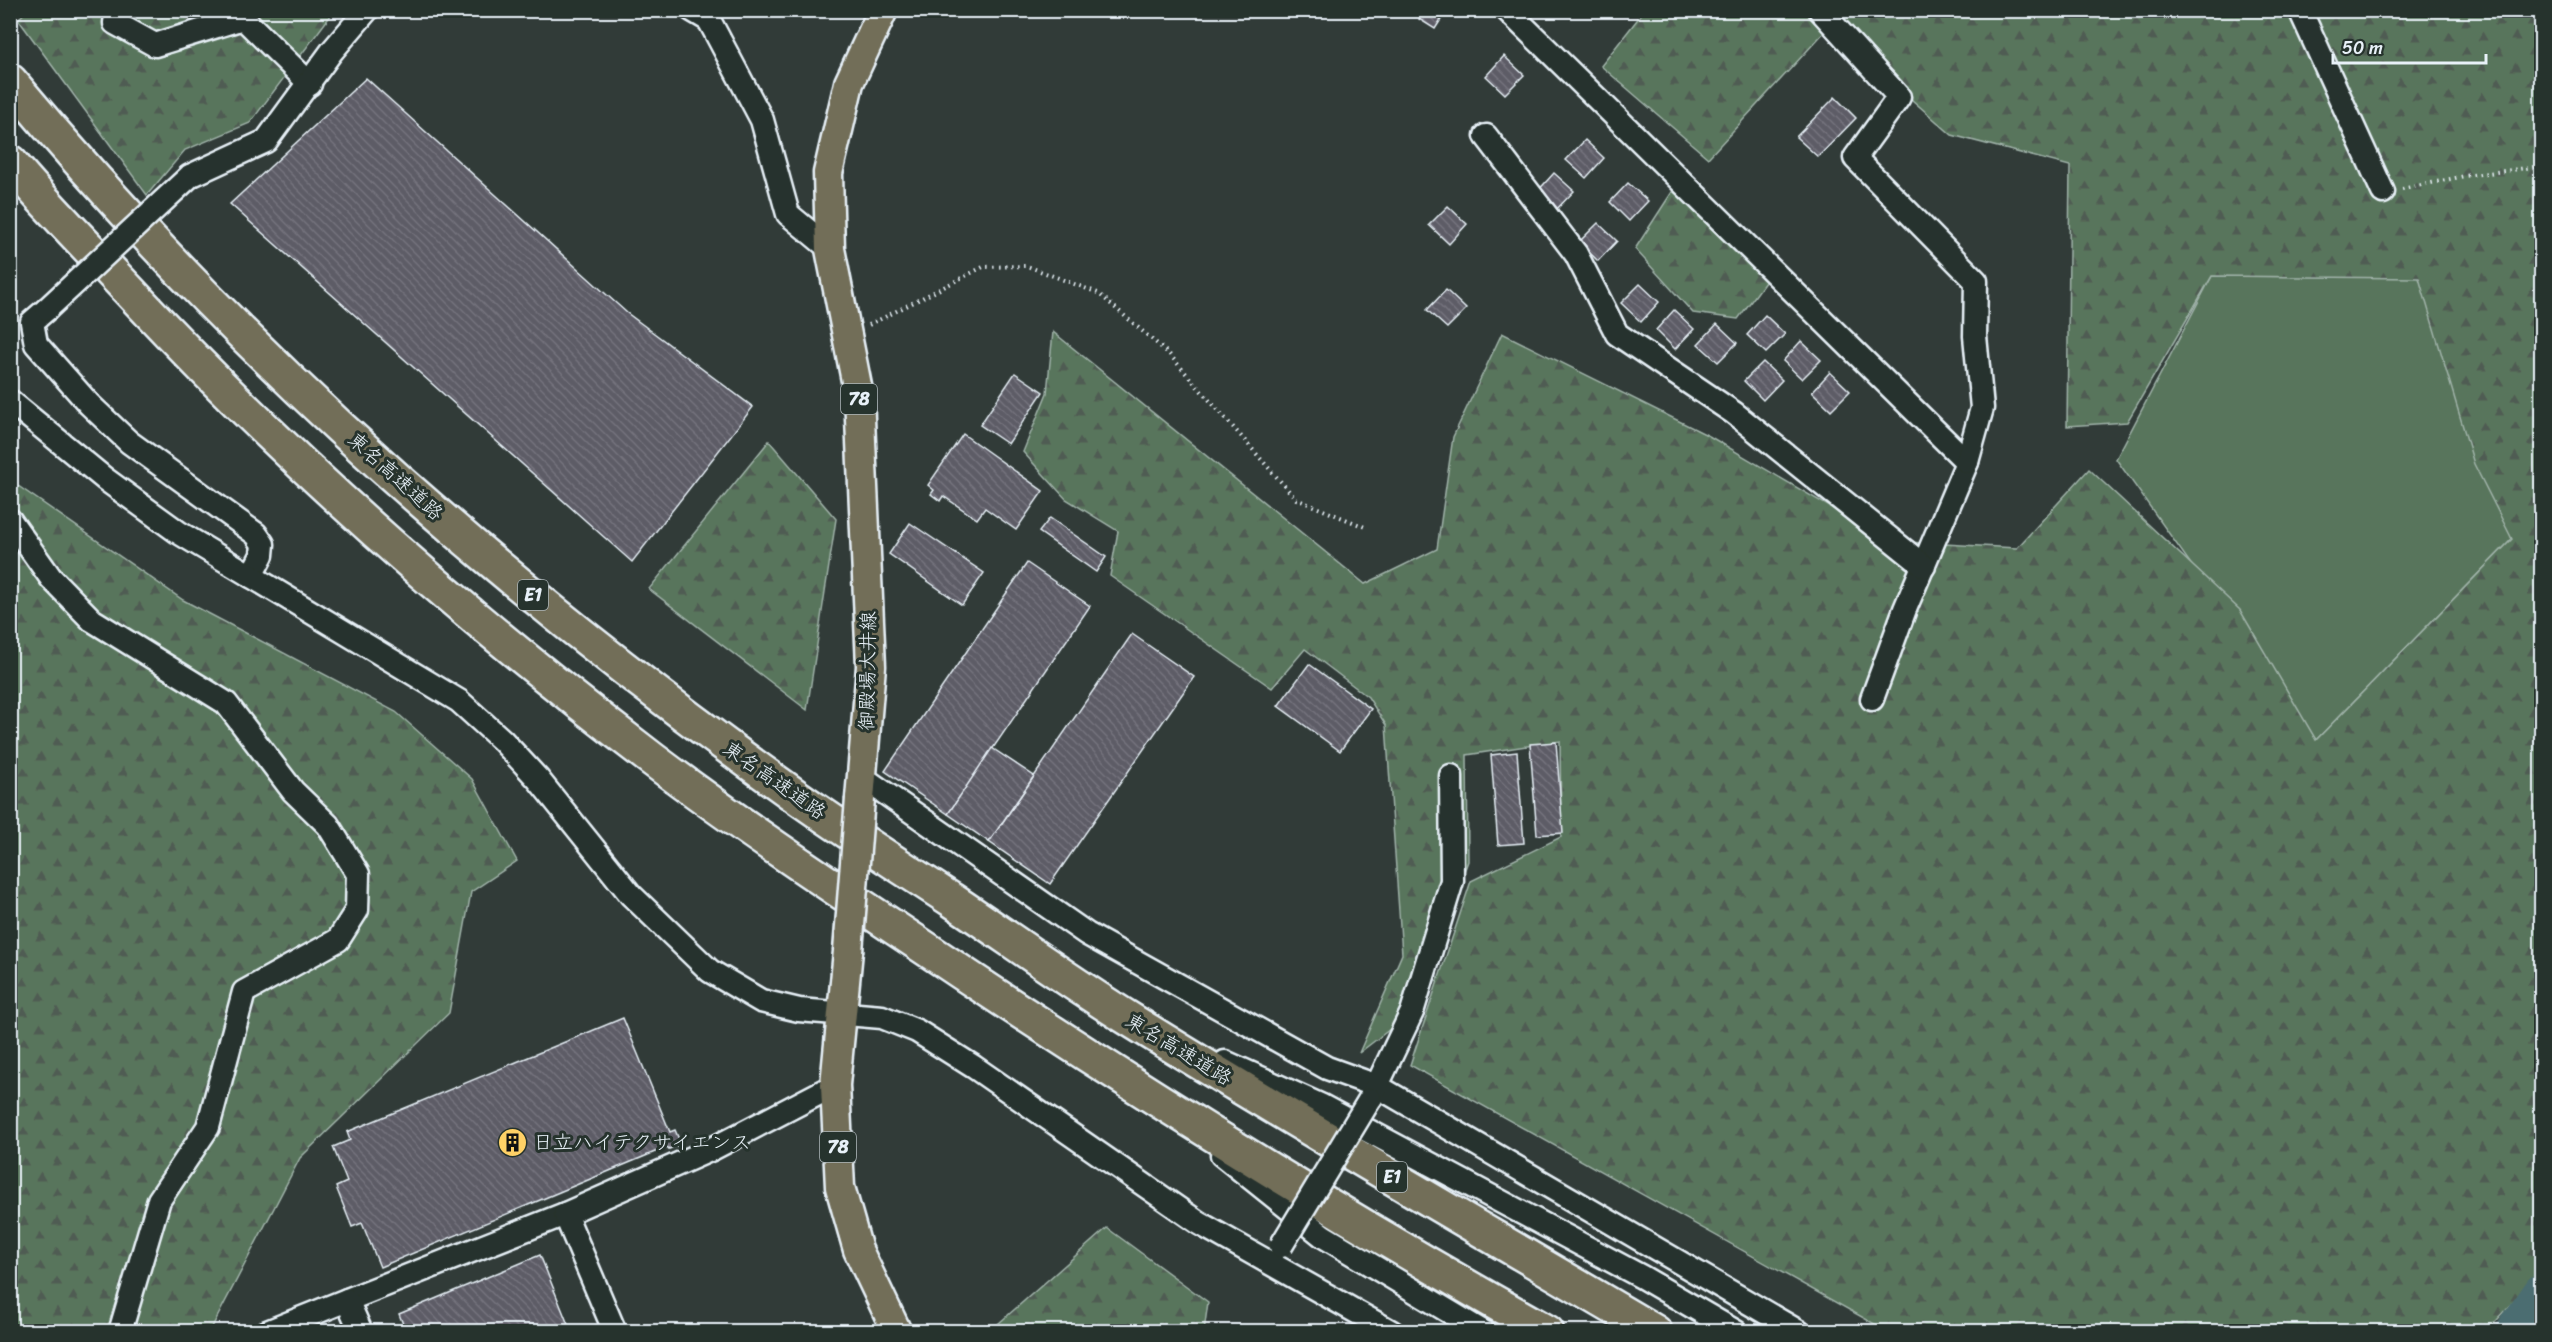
<svg xmlns="http://www.w3.org/2000/svg" width="2552" height="1342" font-family="Sriracha,'Klee One',sans-serif">
<style>
.grass{fill:#59755b;stroke:#a0b3aa;stroke-width:1.5}
.forest{fill:url(#forest-firs);stroke:#a0b3aa;stroke-width:1.5}
.lines{fill:none;stroke-linecap:round;stroke-linejoin:round}
.river{stroke:#4b6d71;stroke-width:36}
.building{fill:url(#building-back-hatch);stroke:#e8f1f8;stroke-width:1.5}
.minor-casing{stroke:#e8f1f8;stroke-width:27}
.major-casing{stroke:#e8f1f8;stroke-width:33}
.highway-casing{stroke:#e8f1f8;stroke-width:38}
.path{stroke:#e8f1f8;stroke-width:4;stroke-dasharray:1.5 4.5;stroke-linecap:butt}
.minor{stroke:#26332d;stroke-width:22}
.major{stroke:#726e59;stroke-width:28}
.highway{stroke:#726e59;stroke-width:33}
.minor-bridge-casing{stroke:#e8f1f8;stroke-width:27;stroke-linecap:butt}
.major-bridge-casing{stroke:#e8f1f8;stroke-width:33;stroke-linecap:butt}
.minor-bridge{stroke:#26332d;stroke-width:22}
.major-bridge{stroke:#726e59;stroke-width:28}
.labels{text-anchor:middle;stroke-width:6;stroke-linejoin:round;paint-order:stroke}
.shield{fill:#26332d;stroke:#aeb8bb;stroke-width:1.5}
.shield-label{font-size:18px;font-weight:bold;fill:#e8f1f8}
.street-label{font-size:20px;fill:#e8f1f8;stroke:#26332d}
.poi-label{font-size:20px;fill:#e8f1f8;stroke:#26332d;text-anchor:start}
</style>
<defs>
<pattern id="forest-firs" width="22" height="20" patternUnits="userSpaceOnUse" patternTransform="scale(1.5)"><rect width="22" height="20" fill="#59755b"/><path d="M5 1l3.5 6h-7zM16 11l3.5 6h-7z" fill="#4f5c52"/></pattern>
<pattern id="building-back-hatch" width="6" height="6" patternUnits="userSpaceOnUse" patternTransform="scale(1.5)"><rect width="6" height="6" fill="#5d5b66"/><path d="M-1 5l2 2M0 0l6 6M5-1l2 2" fill="none" stroke="#74737d"/></pattern>
</defs>
<rect width="100%" height="100%" fill="#313b38"/>
<filter id="ink" filterUnits="userSpaceOnUse"><feTurbulence type="fractalNoise" baseFrequency=".0167" numOctaves="2"/><feDisplacementMap in="SourceGraphic" scale="12" xChannelSelector="R" yChannelSelector="G"/><feConvolveMatrix kernelMatrix="1 2 1 2 8 2 1 2 1" color-interpolation-filters="sRGB"/></filter>
<g filter="url(#ink)">
<path class="grass" d="M2212,276L2419,277L2512,539L2316,740L2116,459Z"/>
<g class="forest">
<path d="M28,10L334,11L250,123L185,150L147,195L18,19Z"/>
<path d="M1644,11H2541V1272L2487,1331H1887L1410,1065L1471,881L1561,837L1560,741L1467,755L1468,861L1412,1012L1359,1053L1402,954L1386,725L1368,697L1305,649L1272,688L1110,576L1118,531L1066,499L1023,452L1047,393L1053,332L1365,584L1437,549L1453,437L1502,333L1709,436L1888,541L2017,548L2089,469L2240,610L2316,740L2512,539L2474,464L2419,278L2212,276L2127,422L2067,426L2070,166L1952,135L1829,27L1708,158L1601,66Z"/>
<path d="M1674,189L1771,274L1738,319L1693,313L1635,249Z"/>
<path d="M769,441L836,519L807,710L649,589Z"/>
<path d="M11,481L183,600L396,712L472,779L517,861L471,892L449,1013L300,1158L210,1331H11Z"/>
<path d="M1107,1228L1208,1302L1204,1331H990Z"/>
</g>
<g class="lines">
<path class="river" d="M2513,1332L2542,1291"/>
</g>
<g class="building">
<path d="M1424,10H1447L1435,29L1419,19Z"/>
<path d="M1504,56L1524,75L1505,94L1486,76Z"/>
<path d="M366,78L627,313L753,407L632,562L230,204Z"/>
<path d="M1835,97L1856,118L1818,157L1796,137Z"/>
<path d="M1585,140L1604,158L1586,178L1566,160Z"/>
<path d="M1554,173L1574,191L1555,211L1536,193Z"/>
<path d="M1628,183L1648,201L1629,221L1610,202Z"/>
<path d="M1448,206L1467,224L1449,244L1429,225Z"/>
<path d="M1598,223L1617,241L1598,261L1579,242Z"/>
<path d="M1640,284L1659,302L1641,322L1621,303Z"/>
<path d="M1446,290L1466,309L1447,328L1427,310Z"/>
<path d="M1674,310L1694,329L1675,349L1656,330Z"/>
<path d="M1765,315L1785,334L1766,353L1747,335Z"/>
<path d="M1717,324L1737,343L1718,362L1698,344Z"/>
<path d="M1801,341L1821,360L1802,379L1783,361Z"/>
<path d="M1763,362L1782,380L1763,400L1744,381Z"/>
<path d="M1830,372L1850,391L1831,410L1812,392Z"/>
<path d="M1015,373L1043,392L1008,444L980,425Z"/>
<path d="M963,434L1043,491L1016,530L985,508L977,519L943,496L940,501L931,494L934,490L928,485Z"/>
<path d="M1050,518L1106,557L1096,572L1039,532Z"/>
<path d="M910,523L984,573L962,605L889,554Z"/>
<path d="M1027,563L1090,606L948,814L885,771Z"/>
<path d="M1132,634L1194,677L1050,884L989,842Z"/>
<path d="M1309,664L1371,709L1340,751L1278,706Z"/>
<path d="M1556,742L1563,833L1537,835L1530,744Z"/>
<path d="M992,748L1034,776L989,842L948,814Z"/>
<path d="M1517,752L1524,843L1498,845L1491,755Z"/>
<path d="M623,1018L670,1132L675,1130L681,1144L669,1149L667,1147L380,1267L362,1223L352,1227L336,1187L347,1182L333,1147L350,1140L347,1132Z"/>
<path d="M540,1255L571,1332H406L399,1314Z"/>
</g>
<g class="lines">
<defs>
<g id="minor">
<path d="M117,10L115,23L155,45L243,18L310,84"/>
<path d="M692,10L709,20L762,120L788,214L830,249"/>
<path d="M1507,10L1967,462L1905,609L1872,699"/>
<path d="M1820,10L1899,97L1855,158L1976,281L1975,336L1982,408L1967,462"/>
<path d="M2300,10L2383,192"/>
<path d="M1486,136L1576,254L1617,334L1734,413L1924,566"/>
<path d="M190,176L266,141L332,51L367,10"/>
<path d="M47,309L32,322L36,344L89,404L129,442L256,534L263,544L262,555L251,576"/>
<path d="M10,401L105,479L178,532L459,701L502,740L538,779L631,895L710,971L761,1001L799,1010L882,1017L917,1031L974,1067L1199,1223L1392,1332"/>
<path d="M10,520L51,578L92,620L226,703L293,791L328,825L358,874L357,910L338,940L244,992L208,1127L159,1200L120,1332"/>
<path d="M862,777L1087,934L1327,1068L1377,1086L1799,1332"/>
<path d="M1225,1062L1320,1105L1642,1277L1736,1332"/>
<path d="M1371,1098L1412,1012L1452,881L1451,776"/>
<path d="M1222,1155L1323,1236L1483,1332"/>
<path d="M347,1300L565,1214"/>
<path d="M267,1332L347,1300L361,1332"/>
<path d="M615,1332L565,1214L710,1150L835,1085"/>
</g>
<g id="major">
<path d="M860,799L871,666L859,396L830,249L828,173L849,83L883,10"/>
<path d="M848,951L835,1085L840,1187L858,1250L897,1332"/>
</g>
<g id="highway">
<path d="M10,81C233,348 497,582 779,784C835,825 894,862 952,900C1013,941 1072,984 1134,1022C1306,1129 1481,1229 1655,1332"/>
<path d="M10,162C49,209 94,253 136,298C294,467 468,619 652,759C737,823 827,883 916,942C1121,1080 1331,1211 1547,1332"/>
</g>
</defs>
<use href="#minor" class="minor-casing"/>
<use href="#major" class="major-casing"/>
<use href="#highway" class="highway-casing"/>
<g class="path">
<path d="M2402,189L2465,176L2542,166"/>
<path d="M869,325L983,267L1027,266L1098,293L1169,354L1296,499L1365,527"/>
</g>
<use href="#minor" class="minor"/>
<use href="#major" class="major"/>
<use href="#highway" class="highway"/>
<defs>
<g id="minor-bridge">
<path d="M47,309L190,176"/>
<path d="M1281,1246L1370,1099"/>
</g>
<path id="major-bridge" d="M848,951L860,799"/>
</defs>
<use href="#minor-bridge" class="minor-bridge-casing"/>
<use href="#major-bridge" class="major-bridge-casing"/>
<use href="#minor-bridge" class="minor-bridge"/>
<use href="#major-bridge" class="major-bridge"/>
</g>
</g>
<defs>
<symbol id="building-disc" viewBox="-11 -11 22 22"><circle r="9.5" fill="#ffd166" stroke="#26332d"/><path d="M-4-6H4V6H1V3H-1V6H-4ZM-2.5-4.3h1.7v1.8h-1.7ZM.8-4.3h1.7v1.8H.8ZM-2.5-1h1.7V.8h-1.7ZM.8-1h1.7V.8H.8Z" fill="#111"/></symbol>
</defs>
<g fill-rule="evenodd">
<use href="#building-disc" x="496" y="1126" width="33" height="33"/>
</g>
<g class="labels">
<g class="shield">
<rect x="841" y="384" width="36" height="30" rx="4.5"/>
<rect x="518" y="580" width="30" height="30" rx="4.5"/>
<rect x="820" y="1132" width="36" height="30" rx="4.5"/>
<rect x="1377" y="1162" width="30" height="30" rx="4.5"/>
</g>
<g class="shield-label">
<text x="859" y="405">78</text>
<text x="533" y="601">E1</text>
<text x="838" y="1153">78</text>
<text x="1392" y="1183">E1</text>
</g>
<g class="street-label">
<text transform="translate(396 476) rotate(42)" y="7">東名高速道路</text>
<text transform="translate(867 671) rotate(-89)" y="7">御殿場大井線</text>
<text transform="translate(775 780) rotate(35)" y="7">東名高速道路</text>
<text transform="translate(1179 1049) rotate(31)" y="7">東名高速道路</text>
</g>
<g class="poi-label">
<text x="533" y="1149">日立ハイテクサイエンス</text>
</g>
</g>
<rect width="2552" height="1342" fill="none" stroke="#26332d" stroke-width="36"/>
<rect x="18" y="18" width="2516" height="1306" fill="none" stroke="#e8f1f8" stroke-width="2" filter="url(#ink)"/>
<path d="M2333 54v9h153v-9" fill="none" stroke="#e8f1f8" stroke-width="3"/>
<text x="2342" y="54" font-size="18" fill="#e8f1f8" stroke="#26332d" stroke-width="4.5" paint-order="stroke">50 m</text>
</svg>
